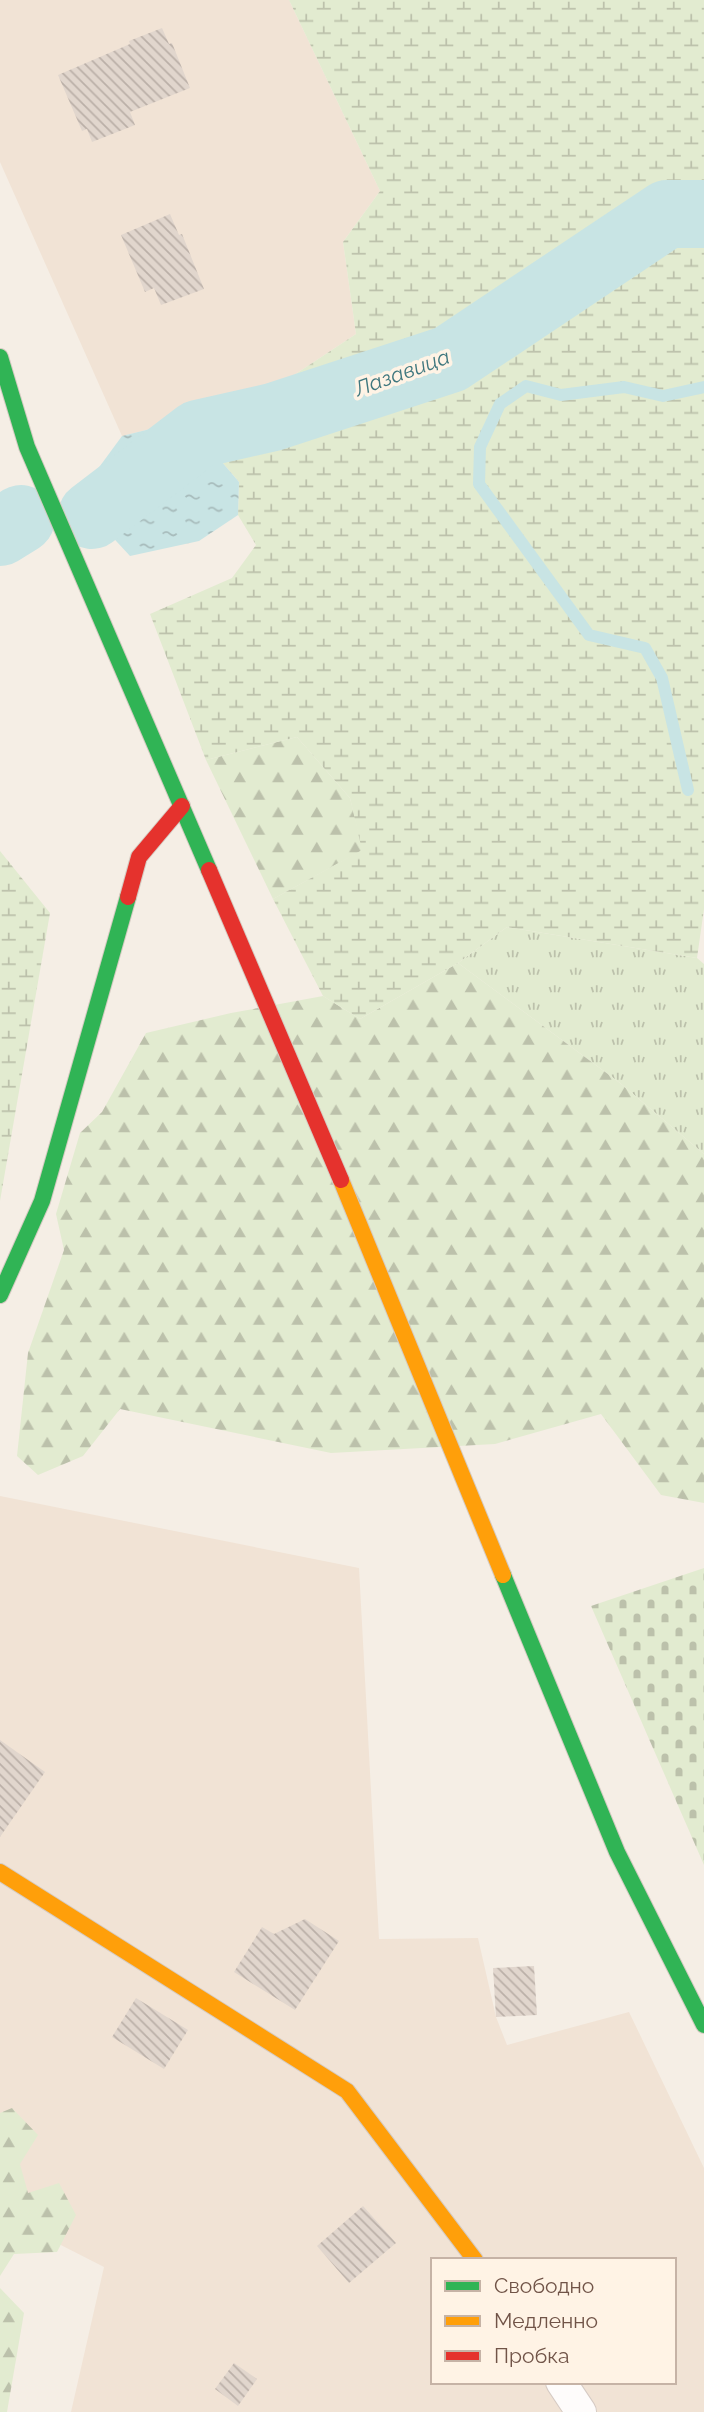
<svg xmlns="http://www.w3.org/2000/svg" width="704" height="2412" font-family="Raleway,sans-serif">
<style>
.residential{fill:#f1e3d5;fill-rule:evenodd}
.grass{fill:url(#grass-tufts)}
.forest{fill:url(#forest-firs)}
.wetland{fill:url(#wetland-marsh)}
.cemetery{fill:url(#cemetery-stones)}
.water{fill:url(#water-ripples)}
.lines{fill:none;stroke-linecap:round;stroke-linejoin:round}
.stream{stroke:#c8e4e4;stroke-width:12}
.river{stroke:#c8e4e4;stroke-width:68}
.building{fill:url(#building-back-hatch)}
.street-casing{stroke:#d6cbc4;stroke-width:32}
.fast-casing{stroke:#d5cbc2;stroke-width:18}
.slow-casing{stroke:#d5cbc2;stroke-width:18}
.jam-casing{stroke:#d5cbc2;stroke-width:18}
.street{stroke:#fefcfb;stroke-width:30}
.fast{stroke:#30b455;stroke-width:16}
.slow{stroke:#ff9f0a;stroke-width:16}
.jam{stroke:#e5322d;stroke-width:16}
.labels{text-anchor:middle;stroke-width:7;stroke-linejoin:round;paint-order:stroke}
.water-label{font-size:21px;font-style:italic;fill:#3f777e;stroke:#fff3e5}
</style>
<defs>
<pattern id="grass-tufts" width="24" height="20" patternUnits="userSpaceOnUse" patternTransform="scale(1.75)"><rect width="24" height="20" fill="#e2ebd0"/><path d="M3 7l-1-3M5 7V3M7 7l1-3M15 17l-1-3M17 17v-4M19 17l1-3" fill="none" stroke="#bcc1ab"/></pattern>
<pattern id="forest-firs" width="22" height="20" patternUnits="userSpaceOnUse" patternTransform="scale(1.75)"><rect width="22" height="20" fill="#e2ebd0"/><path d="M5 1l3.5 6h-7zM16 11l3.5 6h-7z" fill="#bcc1ab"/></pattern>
<pattern id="wetland-marsh" width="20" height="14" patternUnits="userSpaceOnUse" patternTransform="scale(1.75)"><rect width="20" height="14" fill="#e2ebd0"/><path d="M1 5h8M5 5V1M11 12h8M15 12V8" fill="none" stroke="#bcc1ab"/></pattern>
<pattern id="cemetery-stones" width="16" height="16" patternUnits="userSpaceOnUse" patternTransform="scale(1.75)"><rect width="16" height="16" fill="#e2ebd0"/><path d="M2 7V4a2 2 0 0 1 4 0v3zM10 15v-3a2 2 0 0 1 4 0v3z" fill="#bcc1ab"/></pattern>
<pattern id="water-ripples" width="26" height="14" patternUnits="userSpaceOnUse" patternTransform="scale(1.75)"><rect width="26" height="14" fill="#c8e4e4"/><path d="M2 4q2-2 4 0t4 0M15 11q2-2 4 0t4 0" fill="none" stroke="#a7bbbb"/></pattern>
<pattern id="building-back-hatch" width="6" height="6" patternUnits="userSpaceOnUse" patternTransform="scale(1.75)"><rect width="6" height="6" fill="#e1d6cd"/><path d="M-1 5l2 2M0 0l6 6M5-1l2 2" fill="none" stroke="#bbb0a8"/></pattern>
</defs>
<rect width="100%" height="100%" fill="#f5eee5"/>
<g class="residential">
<path d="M0,0H289L380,191L343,242L356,334L285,381L170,424L122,436L0,162Z"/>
<path d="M0,1496L359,1568L379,1939L478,1938L496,2017L507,2045L629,2012L704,2168V2412H71L104,2267L0,2214ZM433,2260H674V2382H433Z"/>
</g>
<path class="grass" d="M507,927L697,958L704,964V1154L620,1083L458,963Z"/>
<g class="forest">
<path d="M297,737L350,798L363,850L273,899L206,760Z"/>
<path d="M458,963L620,1083L704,1154V1503L661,1495L601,1414L495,1444L331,1453L120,1409L83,1456L38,1475L17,1456L28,1353L64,1250L56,1214L80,1133L102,1112L146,1033L231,1013L323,996L360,1019Z"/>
<path d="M12,2108L38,2135L20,2164L28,2193L59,2183L76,2215L57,2252L14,2254L0,2276V2113Z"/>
<path d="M0,2288L24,2313L7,2412H0Z"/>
</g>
<g class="wetland">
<path d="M289,0H704V909L697,958L507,927L458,963L360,1019L323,996L273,899L362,850L350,798L297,737L206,760L150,614L232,578L256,545L238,515L239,482L198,434L170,424L285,381L356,334L343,242L380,191Z"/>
<path d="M0,851L50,913L0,1201Z"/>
</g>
<path class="cemetery" d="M704,1568V1865L591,1606Z"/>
<path class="water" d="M170,424L198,434L239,482L238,515L199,541L130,556L92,515L89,481L122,436Z"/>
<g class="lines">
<path class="stream" d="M688,790L662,678L645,648L589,635L479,484L480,447L500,404L526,386L561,395L624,387L663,396L704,387"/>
<g class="river">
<path d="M92,515L198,434L273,417L450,359L667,214H704"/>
<path d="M0,532L21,519"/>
</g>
</g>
<g class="building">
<path d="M162,28L169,44L172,43L190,88L130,112L135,125L92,142L87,129L82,131L58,75L130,44L129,41Z"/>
<path d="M170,214L179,235L182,234L204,289L161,305L154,288L145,292L121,235Z"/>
<path d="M0,1740L45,1772L0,1837Z"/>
<path d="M305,1919L339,1941L295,2010L234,1972L262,1927L274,1934Z"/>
<path d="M534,1966L537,2015L496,2017L493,1968Z"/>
<path d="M136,1998L188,2030L164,2069L112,2037Z"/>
<path d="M363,2206L396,2243L349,2283L317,2246Z"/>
<path d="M234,2363L257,2379L238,2406L215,2389Z"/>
</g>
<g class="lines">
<defs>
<path id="street" d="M561,2382L581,2412"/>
<g id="fast">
<path d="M0,357L27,447L209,870"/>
<path d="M0,1295L42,1201L128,897"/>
<path d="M503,1575L617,1852L704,2025"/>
</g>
<g id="slow">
<path d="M341,1180L503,1575"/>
<path d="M0,1872L347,2091L475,2260"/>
</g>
<g id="jam">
<path d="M209,870L341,1180"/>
<path d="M128,897L139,857L182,806"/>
</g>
</defs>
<use href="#street" class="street-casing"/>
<use href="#fast" class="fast-casing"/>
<use href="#slow" class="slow-casing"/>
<use href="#jam" class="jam-casing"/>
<use href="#street" class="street"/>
<use href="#fast" class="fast"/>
<use href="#slow" class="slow"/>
<use href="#jam" class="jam"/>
</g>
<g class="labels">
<g class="water-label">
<text transform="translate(402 373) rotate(-20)" y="7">Лазавица</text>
</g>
</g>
<rect x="431" y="2258" width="245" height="126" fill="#fff3e5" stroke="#c6b3a6" stroke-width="2"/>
<rect x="445" y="2281" width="35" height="10" fill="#30b455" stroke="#c6b3a6" stroke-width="2"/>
<text x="494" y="2293" font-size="21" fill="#715448">Свободно</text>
<rect x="445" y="2316" width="35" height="10" fill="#ff9f0a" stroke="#c6b3a6" stroke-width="2"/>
<text x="494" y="2328" font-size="21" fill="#715448">Медленно</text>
<rect x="445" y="2351" width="35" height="10" fill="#e5322d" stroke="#c6b3a6" stroke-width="2"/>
<text x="494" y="2363" font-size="21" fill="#715448">Пробка</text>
</svg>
